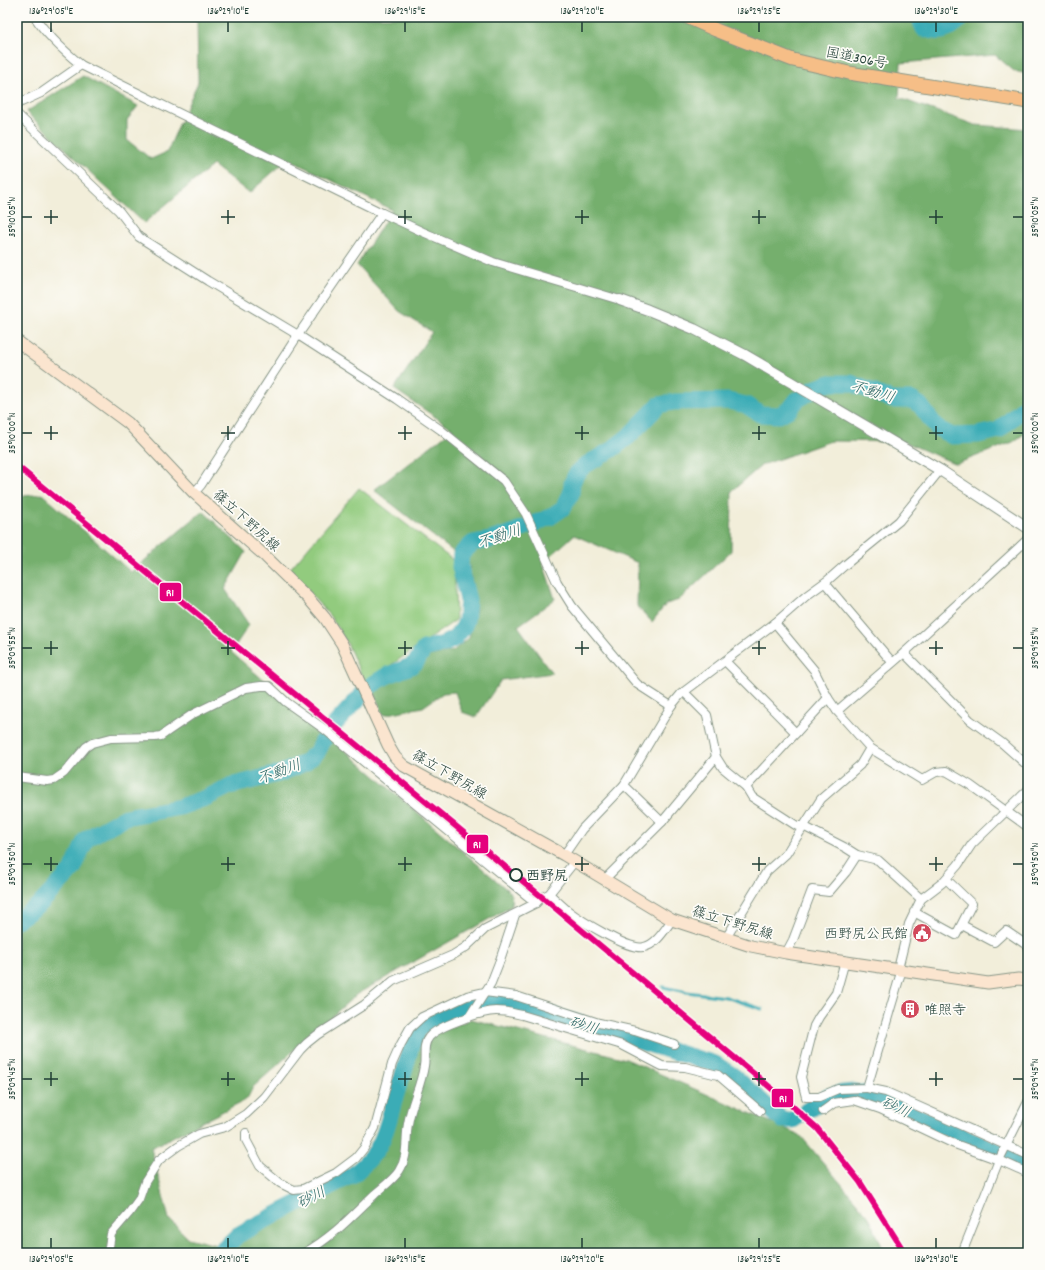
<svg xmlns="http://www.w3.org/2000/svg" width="1045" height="1270" font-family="Dekko,'Klee One',sans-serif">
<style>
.green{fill:#92cb7e;stroke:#588459}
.forest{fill:#75af6d;stroke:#4a7650}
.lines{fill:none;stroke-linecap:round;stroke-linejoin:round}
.stream{stroke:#3bacb6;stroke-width:3}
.river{stroke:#3bacb6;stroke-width:17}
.minor-casing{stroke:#889687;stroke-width:10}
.tertiary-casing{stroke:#889687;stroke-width:12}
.secondary-casing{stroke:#889687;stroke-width:13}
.trunk-casing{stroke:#889687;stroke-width:15}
.minor{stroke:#fff;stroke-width:8}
.tertiary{stroke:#fff;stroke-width:10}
.secondary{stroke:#fbe5cf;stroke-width:11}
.trunk{stroke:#f6be87;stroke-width:13}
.rail-1-casing{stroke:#fdfcf7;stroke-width:9}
.rail-1{stroke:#e5007d;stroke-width:6}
.ticks{fill:none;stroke:#1f3d34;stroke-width:1.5}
.stop-dot{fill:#fdfcf7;stroke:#1f3d34;stroke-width:2}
.labels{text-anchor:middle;stroke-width:3.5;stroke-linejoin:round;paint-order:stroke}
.street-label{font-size:14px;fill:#1f3d34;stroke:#fdfcf7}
.stop-label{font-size:14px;font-weight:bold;fill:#1f3d34;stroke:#fdfcf7;text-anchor:start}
.poi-label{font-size:14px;fill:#1f3d34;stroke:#fdfcf7;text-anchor:end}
.water-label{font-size:15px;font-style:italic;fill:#296462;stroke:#fdfcf7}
.line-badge{stroke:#fdfcf7;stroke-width:1.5}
.badge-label{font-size:11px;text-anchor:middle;font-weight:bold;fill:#fff}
.neatline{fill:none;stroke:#1f3d34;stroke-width:1.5}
.ticks-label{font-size:10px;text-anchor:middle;fill:#1f3d34}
</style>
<rect width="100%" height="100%" fill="#fdfcf7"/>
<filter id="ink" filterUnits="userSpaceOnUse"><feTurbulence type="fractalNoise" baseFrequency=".025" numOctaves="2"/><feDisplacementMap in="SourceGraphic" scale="8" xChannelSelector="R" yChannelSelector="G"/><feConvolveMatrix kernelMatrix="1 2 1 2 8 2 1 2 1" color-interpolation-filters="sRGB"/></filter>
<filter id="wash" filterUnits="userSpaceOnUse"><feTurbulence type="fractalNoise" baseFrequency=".012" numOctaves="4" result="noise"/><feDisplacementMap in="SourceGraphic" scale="16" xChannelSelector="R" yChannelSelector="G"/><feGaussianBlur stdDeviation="0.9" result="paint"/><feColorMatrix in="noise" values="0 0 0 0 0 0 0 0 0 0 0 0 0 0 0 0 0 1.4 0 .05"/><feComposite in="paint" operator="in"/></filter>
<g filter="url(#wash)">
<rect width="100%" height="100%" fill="#f2eeda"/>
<path class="green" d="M359,488L454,561L456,620L365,683L347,643L330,616L289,570Z"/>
<g class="forest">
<path d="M197,17H1028V74L1014,71L995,55L901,63L899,98L975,125L1028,129V431L1013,442L956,464L905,442L831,441L762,465L732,491L731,551L679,600L666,604L652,622L637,606L638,563L574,535L543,563L555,599L518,626L552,673L501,680L476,717L462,712L455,692L443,693L423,707L383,715L374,692L389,680L415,672L429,656L453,651L469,638L476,609L469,564L374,490L453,429L394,389L432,332L399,311L357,265L392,210L288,159L249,193L213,165L144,223L26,112L83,76L138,106L127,120V140L151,159L167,152L198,82Z"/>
<path d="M42,494L131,572L203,511L246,552L225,589L249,625L231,652L511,893L512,906L357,994L253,1087L247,1099L151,1148L169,1219L188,1238L216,1245L229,1239L361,1165L385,1124L423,1038L471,1019L626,1059L800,1135L869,1217L885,1253H17V891H20L17,865V502L24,496Z"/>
</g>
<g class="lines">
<path class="stream" d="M663,987L687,992L726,997L762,1009"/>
<g class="river">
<path d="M921,17V22L924,29C943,35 949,30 963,17"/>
<path d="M17,920L39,905L73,869L86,839L125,817L180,807L208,797L230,786L282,773L304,763L318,751L324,739L335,724L370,686L386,676L411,666L416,662L424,649L444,644L455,638L463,628L466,621L468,600L460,567L461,554L473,543L490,540L511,533L550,517L563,508L571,494L572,483L576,474L584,466L611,450L628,437L659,405L674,402L728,401L746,405L760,414L779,415L790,409L797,400L814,389L830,383H851L892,400H912L920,405L937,428L952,436L978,435L999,430L1028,404"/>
<path d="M219,1253L238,1235L252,1227L354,1174C363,1166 371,1159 377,1149C388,1131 391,1108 398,1088C400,1081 404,1073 406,1065C409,1054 411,1040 418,1031C427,1020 440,1018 453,1013C477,1002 488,1000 515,1004L715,1064L735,1077L782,1120H793L827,1097L836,1094L855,1092L871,1096L1028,1164"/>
</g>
</g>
</g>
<g filter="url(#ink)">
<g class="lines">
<defs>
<g id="minor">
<path d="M35,17C47,36 64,51 81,65L382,213L423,232L493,262L620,300"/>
<path d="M17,104L41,93L81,65"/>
<path d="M17,114L119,211L139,237L208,281L298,335L397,399L441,430L504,481L526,514L557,582L572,606L637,684L671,706"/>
<path d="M194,493L201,485L298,335L382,213"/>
<path d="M825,583L892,662"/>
<path d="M775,623L806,596L828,580L845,565L899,521L940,470"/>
<path d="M904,653L970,720L1002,743L1028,766"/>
<path d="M725,661L796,733"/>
<path d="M684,692L707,715L716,757"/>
<path d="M837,711L904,653L1028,539"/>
<path d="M17,777L47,781L54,780L64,773L86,747L92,743L111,738L155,737L161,736L168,731L193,714L246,688L261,686H269L286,702L324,729L536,903"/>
<path d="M624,785L662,822L716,757L723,768L746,787L761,771L828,698"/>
<path d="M746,787L752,797L797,826H803L846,848L857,855L878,860L921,899"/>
<path d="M564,855L582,829L624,785L671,706L681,694L775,623L814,670L828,698L837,711L870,748L922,780L936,772L946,771L970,785L1028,827"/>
<path d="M605,879L662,822"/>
<path d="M549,894C555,899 561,905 567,910C580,920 629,951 644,947C657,944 665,929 672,920"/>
<path d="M914,912L956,935L972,904L946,879"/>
<path d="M962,925L994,942L1006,931L1028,946"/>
<path d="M726,938L767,871L786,854L821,799L860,765L870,748"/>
<path d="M786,953L793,940L812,890L829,892L846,872L857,855"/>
<path d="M845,961L836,993L819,1017L814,1026L801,1077L806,1097H819L838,1089L867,1088L902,969"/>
<path d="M898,969L909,924L921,899L942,883L958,865L972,844L1028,790"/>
<path d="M469,1017L491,983L500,960L515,915"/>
<path d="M867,1088L886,1092L1028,1155"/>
<path d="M823,1111L834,1103L854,1100L880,1109L952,1143L999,1160L1028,1102"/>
<path d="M246,1133V1140L260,1166L280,1183L294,1190L303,1189L336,1173L356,1158L364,1148L375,1128L392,1064L401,1044L410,1028L422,1017L467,996L485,992L516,996L599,1023L635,1031L674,1044"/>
<path d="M108,1253L111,1234L129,1213L139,1199L145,1182L159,1160L178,1146L199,1134L225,1127L246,1114L264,1097L300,1050L307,1043L317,1035L364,1005L393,981L453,955L466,947L485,929L536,903L542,897L549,894L575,861"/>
<path d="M304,1253C332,1238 353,1215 375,1194C383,1187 394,1179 399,1171C409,1156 405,1140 408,1124C411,1104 421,1086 424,1066C426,1056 422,1045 429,1037C438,1026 482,1011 496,1011C505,1011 514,1013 522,1015L622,1045L662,1066L685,1067L718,1075L760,1111"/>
<path d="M962,1253L999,1160L1028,1173"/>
</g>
<path id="tertiary" d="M620,300L648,310L694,329L745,355L940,470L1028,528"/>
<path id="secondary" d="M17,341L128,423L194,493L266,557L308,598L325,618L342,644L388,745L395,757L404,766L564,855L672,920L751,946L786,953L988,983L1018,979L1028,980"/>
<path id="trunk" d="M687,17L716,30L793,60L849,73L1028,102"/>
</defs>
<use href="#minor" class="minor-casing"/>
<use href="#tertiary" class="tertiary-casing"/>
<use href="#secondary" class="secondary-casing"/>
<use href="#trunk" class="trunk-casing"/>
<use href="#minor" class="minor"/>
<use href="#tertiary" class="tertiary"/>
<use href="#secondary" class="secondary"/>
<use href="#trunk" class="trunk"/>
<defs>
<path id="rail-1" d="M17,466L542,897L784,1099L817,1128L860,1182L905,1253"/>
</defs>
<use href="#rail-1" class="rail-1-casing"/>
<use href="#rail-1" class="rail-1"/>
</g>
</g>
<path class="ticks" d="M51,22V32M228,22V32M405,22V32M582,22V32M759,22V32M936,22V32M51,210V224M228,210V224M405,210V224M582,210V224M759,210V224M936,210V224M22,217H32M44,217H58M221,217H235M398,217H412M575,217H589M752,217H766M929,217H943M1013,217H1023M51,426V440M228,426V440M405,426V440M582,426V440M759,426V440M936,426V440M22,433H32M44,433H58M221,433H235M398,433H412M575,433H589M752,433H766M929,433H943M1013,433H1023M51,641V655M228,641V655M405,641V655M582,641V655M759,641V655M936,641V655M22,648H32M44,648H58M221,648H235M398,648H412M575,648H589M752,648H766M929,648H943M1013,648H1023M51,857V871M228,857V871M405,857V871M582,857V871M759,857V871M936,857V871M22,864H32M44,864H58M221,864H235M398,864H412M575,864H589M752,864H766M929,864H943M1013,864H1023M51,1072V1086M228,1072V1086M405,1072V1086M582,1072V1086M759,1072V1086M936,1072V1086M22,1079H32M44,1079H58M221,1079H235M398,1079H412M575,1079H589M752,1079H766M929,1079H943M1013,1079H1023M51,1238V1248M228,1238V1248M405,1238V1248M582,1238V1248M759,1238V1248M936,1238V1248"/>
<defs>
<symbol id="civic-disc" viewBox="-11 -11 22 22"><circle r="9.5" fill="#d1495b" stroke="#fdfcf7"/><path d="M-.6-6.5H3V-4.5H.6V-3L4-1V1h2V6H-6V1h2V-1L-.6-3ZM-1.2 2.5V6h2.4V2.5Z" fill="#fff"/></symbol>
<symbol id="building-disc" viewBox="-11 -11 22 22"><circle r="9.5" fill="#d1495b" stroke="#fdfcf7"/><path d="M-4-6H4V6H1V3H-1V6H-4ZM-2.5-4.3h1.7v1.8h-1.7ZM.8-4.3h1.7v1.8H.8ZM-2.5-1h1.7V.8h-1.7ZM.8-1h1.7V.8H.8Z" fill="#fff"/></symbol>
</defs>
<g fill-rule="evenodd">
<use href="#civic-disc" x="911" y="922" width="22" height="22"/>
<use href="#building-disc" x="899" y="998" width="22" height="22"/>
</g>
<circle class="stop-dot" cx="516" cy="875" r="6"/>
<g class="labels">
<g class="street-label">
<text transform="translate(857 57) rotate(11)" y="5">国道306号</text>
<text transform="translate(247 520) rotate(42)" y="5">篠立下野尻線</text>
<text transform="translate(450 774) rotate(30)" y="5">篠立下野尻線</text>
<text transform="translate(733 922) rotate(17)" y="5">篠立下野尻線</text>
</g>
<g class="stop-label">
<text x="526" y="880">西野尻</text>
</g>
<g class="poi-label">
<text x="908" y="938">西野尻公民館</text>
<text x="924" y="1014" text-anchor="start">唯照寺</text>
</g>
<g class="water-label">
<text transform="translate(873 391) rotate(17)" y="5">不動川</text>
<text transform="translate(499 536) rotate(-18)" y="5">不動川</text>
<text transform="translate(279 771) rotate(-20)" y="5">不動川</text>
<text transform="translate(584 1025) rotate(17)" y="5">砂川</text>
<text transform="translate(896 1107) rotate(24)" y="5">砂川</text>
<text transform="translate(311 1197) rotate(-27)" y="5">砂川</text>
</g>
</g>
<g class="line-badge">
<rect x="159" y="582" width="23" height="20" rx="4" fill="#e5007d"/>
<rect x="466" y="834" width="23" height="20" rx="4" fill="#e5007d"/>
<rect x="771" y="1088" width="23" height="20" rx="4" fill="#e5007d"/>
</g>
<g class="badge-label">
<text x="170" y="596">R1</text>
<text x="477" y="848">R1</text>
<text x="783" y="1102">R1</text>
</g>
<rect width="1045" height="1270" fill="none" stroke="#fdfcf7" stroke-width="44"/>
<rect x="22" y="22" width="1001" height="1226" class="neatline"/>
<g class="ticks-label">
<text x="51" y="14">136°29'05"E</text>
<text x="228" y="14">136°29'10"E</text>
<text x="405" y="14">136°29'15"E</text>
<text x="582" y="14">136°29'20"E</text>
<text x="759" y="14">136°29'25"E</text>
<text x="936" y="14">136°29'30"E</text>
<text transform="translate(11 217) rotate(-90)" y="4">35°10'05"N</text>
<text transform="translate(1034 217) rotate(-90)" y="4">35°10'05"N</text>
<text transform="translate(11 433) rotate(-90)" y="4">35°10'00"N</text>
<text transform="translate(1034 433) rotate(-90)" y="4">35°10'00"N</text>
<text transform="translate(11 648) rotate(-90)" y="4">35°09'55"N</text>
<text transform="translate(1034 648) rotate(-90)" y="4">35°09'55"N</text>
<text transform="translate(11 864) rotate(-90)" y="4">35°09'50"N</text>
<text transform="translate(1034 864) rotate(-90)" y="4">35°09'50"N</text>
<text transform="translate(11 1079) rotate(-90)" y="4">35°09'45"N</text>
<text transform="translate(1034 1079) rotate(-90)" y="4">35°09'45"N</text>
<text x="51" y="1262">136°29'05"E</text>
<text x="228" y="1262">136°29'10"E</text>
<text x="405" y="1262">136°29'15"E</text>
<text x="582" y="1262">136°29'20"E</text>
<text x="759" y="1262">136°29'25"E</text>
<text x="936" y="1262">136°29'30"E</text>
</g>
</svg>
